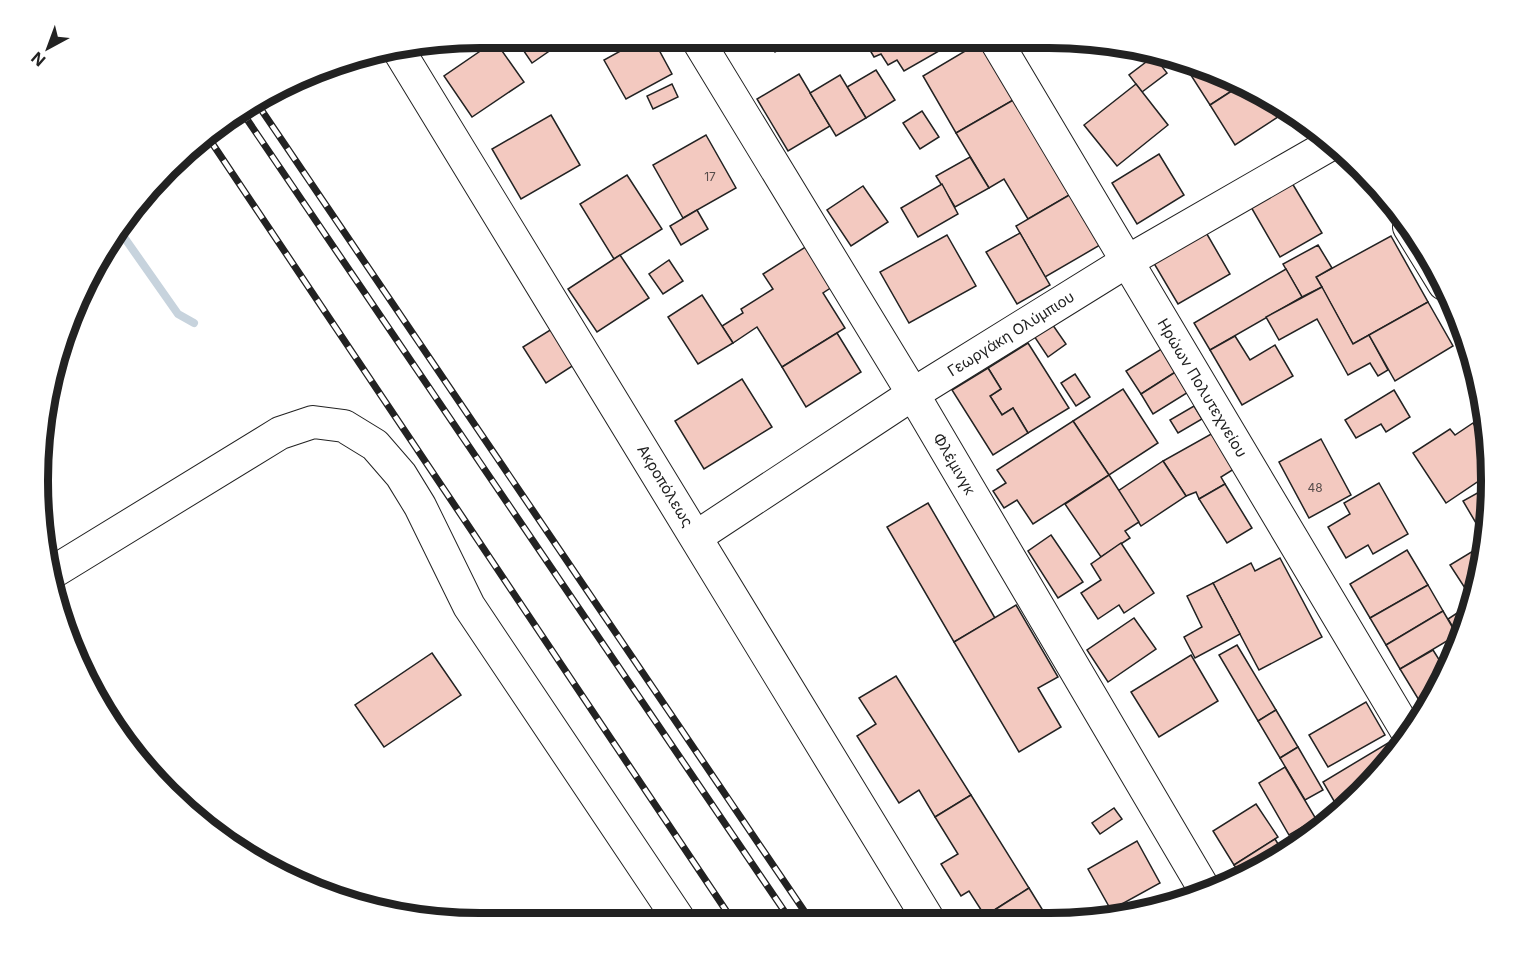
<svg xmlns="http://www.w3.org/2000/svg" width="1529" height="961" font-family="Inter,sans-serif">
<style>
.lines{fill:none;stroke-linecap:round;stroke-linejoin:round}
.stream{stroke:#c7d3dd;stroke-width:8}
.building{fill:#f3c9c0;stroke:#222;stroke-width:1.5}
.minor-casing{stroke:#222;stroke-width:34}
.minor{stroke:#fff;stroke-width:32}
.rail-casing{stroke:#222;stroke-width:7}
.rail{stroke:#fff;stroke-width:4.5;stroke-dasharray:14;stroke-linecap:butt}
.labels{text-anchor:middle;stroke-width:4.5;stroke-linejoin:round;paint-order:stroke}
.number-label{font-size:12px;fill:#564c4a}
.street-label{font-size:15px;fill:#222;stroke:#fff}
.rim{fill:none;stroke:#222;stroke-width:8}
</style>
<rect width="100%" height="100%" fill="#fff"/>
<g class="lines">
<path class="stream" d="M119,230L178,314L194,323"/>
</g>
<g class="building">
<path d="M515,38H554L558,45L532,63Z"/>
<path d="M644,38L653,39L672,74L626,99L604,60Z"/>
<path d="M767,39H786L789,44L775,52Z"/>
<path d="M864,40H942L946,47L904,71L897,60L888,65L881,54L874,57Z"/>
<path d="M495,41L524,82L472,117L444,76Z"/>
<path d="M982,41L1015,99L956,133L923,76Z"/>
<path d="M1154,56L1167,73L1142,92L1129,75Z"/>
<path d="M1194,65L1218,71L1241,85L1210,105L1187,69Z"/>
<path d="M876,70L895,100L866,118L847,87Z"/>
<path d="M799,74L830,126L788,151L757,99Z"/>
<path d="M840,75L866,118L836,136L810,93Z"/>
<path d="M672,84L678,97L653,109L647,96Z"/>
<path d="M1136,84L1168,125L1117,166L1084,125Z"/>
<path d="M1241,85L1281,108L1278,110L1281,115L1235,145L1210,105Z"/>
<path d="M1015,99L1071,194L1028,219L1004,179L989,188L956,133Z"/>
<path d="M922,111L939,137L920,149L903,123Z"/>
<path d="M551,115L580,165L521,199L492,149Z"/>
<path d="M706,135L736,188L683,218L653,165Z"/>
<path d="M1159,154L1184,195L1137,224L1112,183Z"/>
<path d="M970,157L989,188L955,207L936,176Z"/>
<path d="M627,175L662,229L614,259L580,204Z"/>
<path d="M1292,183L1322,233L1280,257L1251,207Z"/>
<path d="M942,184L958,214L918,237L901,208Z"/>
<path d="M863,186L888,222L851,246L827,210Z"/>
<path d="M1071,194L1100,245L1045,277L1016,226Z"/>
<path d="M697,210L708,229L681,245L670,226Z"/>
<path d="M1204,229L1230,274L1178,304L1152,260Z"/>
<path d="M1020,233L1050,285L1017,304L986,252Z"/>
<path d="M947,235L976,286L909,323L880,272Z"/>
<path d="M1391,236L1428,302L1353,344L1316,277Z"/>
<path d="M1318,245L1332,268L1316,277L1322,287L1302,297L1283,264Z"/>
<path d="M807,246L832,287L823,293L845,328L782,367L757,327L733,343L722,326L743,313L741,309L773,289L763,274Z"/>
<path d="M620,255L649,298L597,332L568,289Z"/>
<path d="M669,260L683,281L663,294L649,274Z"/>
<path d="M1286,269L1302,297L1210,350L1194,323Z"/>
<path d="M1322,287L1353,344L1369,335L1388,370L1378,376L1370,363L1348,375L1317,319L1279,340L1266,317Z"/>
<path d="M702,295L733,343L698,364L668,317Z"/>
<path d="M1428,302L1453,346L1395,381L1369,335Z"/>
<path d="M1050,321L1066,344L1048,357L1032,333Z"/>
<path d="M555,327L577,363L546,383L523,347Z"/>
<path d="M837,333L861,372L806,407L782,367Z"/>
<path d="M1235,336L1250,360L1275,345L1293,376L1242,405L1210,350Z"/>
<path d="M1028,343L1069,408L1028,433L1013,408L1002,415L990,396L1001,389L988,368Z"/>
<path d="M1163,348L1177,371L1141,394L1126,371Z"/>
<path d="M988,368L1001,389L990,396L1002,415L1013,408L1028,433L993,455L952,390Z"/>
<path d="M1177,371L1190,391L1153,414L1141,394Z"/>
<path d="M1075,374L1090,397L1076,406L1061,383Z"/>
<path d="M742,379L772,427L704,469L675,421Z"/>
<path d="M1123,389L1158,443L1109,475L1073,421Z"/>
<path d="M1394,390L1410,417L1386,432L1381,424L1356,438L1345,420Z"/>
<path d="M1194,406L1202,419L1178,433L1170,420Z"/>
<path d="M1073,421L1109,475L1033,524L1017,500L1004,508L993,491L1006,483L997,470Z"/>
<path d="M1473,423L1489,447V474L1446,503L1413,453L1450,429L1455,435Z"/>
<path d="M1213,433L1234,469L1221,477L1225,484L1199,499L1196,492L1186,496L1163,461Z"/>
<path d="M1321,439L1351,495L1309,518L1279,462Z"/>
<path d="M1163,461L1186,496L1141,526L1118,491Z"/>
<path d="M1109,475L1139,522L1125,531L1130,538L1101,557L1065,504Z"/>
<path d="M1379,483L1408,534L1373,554L1368,545L1346,558L1328,527L1350,514L1344,503Z"/>
<path d="M1225,484L1252,528L1227,543L1199,499Z"/>
<path d="M1490,486L1491,510L1486,540L1463,501Z"/>
<path d="M928,503L995,618L954,642L887,527Z"/>
<path d="M1051,535L1083,582L1058,598L1028,551Z"/>
<path d="M1121,543L1154,593L1124,613L1119,605L1098,619L1081,593L1101,580L1091,564Z"/>
<path d="M1478,548L1483,556L1474,602L1450,565Z"/>
<path d="M1407,550L1428,585L1370,618L1350,584Z"/>
<path d="M1280,558L1322,637L1259,670L1213,583L1251,563L1255,571Z"/>
<path d="M1213,583L1240,634L1195,658L1184,637L1202,627L1187,596Z"/>
<path d="M1428,585L1443,611L1386,645L1370,618Z"/>
<path d="M1474,602L1460,639L1448,619Z"/>
<path d="M1016,605L1058,677L1038,688L1061,727L1019,752L954,642Z"/>
<path d="M1443,611L1457,635L1400,669L1386,645Z"/>
<path d="M1134,618L1156,649L1108,682L1087,650Z"/>
<path d="M1237,645L1276,710L1258,721L1219,655Z"/>
<path d="M1433,650L1443,666L1451,662L1446,677L1425,710L1400,669Z"/>
<path d="M432,653L461,695L384,747L355,705Z"/>
<path d="M1191,655L1218,701L1159,737L1131,692Z"/>
<path d="M896,676L971,795L935,817L919,790L899,803L857,736L876,724L859,698Z"/>
<path d="M1366,702L1385,735L1328,767L1309,735Z"/>
<path d="M1276,710L1298,747L1280,758L1258,721Z"/>
<path d="M1388,743L1395,755L1341,813L1323,782Z"/>
<path d="M1298,747L1323,790L1305,800L1280,758Z"/>
<path d="M1285,767L1316,819L1289,835L1259,783Z"/>
<path d="M971,795L1029,888L985,916L969,891L961,896L941,864L958,854L935,817Z"/>
<path d="M1256,804L1278,837L1234,865L1213,831Z"/>
<path d="M1114,808L1122,819L1100,834L1092,823Z"/>
<path d="M1275,839L1283,852L1243,878L1234,865Z"/>
<path d="M1137,841L1160,883L1111,910L1088,869Z"/>
<path d="M1029,888L1050,922H989L985,916Z"/>
</g>
<g class="lines">
<defs>
<g id="minor">
<path d="M697,39L913,394L1206,892"/>
<path d="M996,41L1409,735"/>
<path d="M399,51L930,922"/>
<path d="M1409,227L1444,284"/>
<path d="M696,537L913,394L1126,262L1333,143"/>
<path d="M50,574L280,433L313,422L344,426L375,445L401,475L420,506L469,606L680,921"/>
</g>
</defs>
<use href="#minor" class="minor-casing"/>
<use href="#minor" class="minor"/>
<defs>
<g id="rail">
<path d="M256,102L811,921"/>
<path d="M240,109L791,921"/>
<path d="M208,137L733,921"/>
</g>
</defs>
<use href="#rail" class="rail-casing"/>
<use href="#rail" class="rail"/>
</g>
<g class="labels">
<g class="number-label">
<text x="710" y="181">17</text>
<text x="1315" y="492">48</text>
</g>
<g class="street-label">
<text transform="translate(1011 334) rotate(-32)" y="5">Γεωργάκη Ολύμπιου</text>
<text transform="translate(1202 388) rotate(59)" y="5">Ηρώων Πολυτεχνείου</text>
<text transform="translate(954 464) rotate(60)" y="5">Φλέμινγκ</text>
<text transform="translate(665 486) rotate(59)" y="5">Ακροπόλεως</text>
</g>
</g>
<path d="M0 0H1529V961H0ZM480 48H1049A432 432 0 0 1 1481 480V481A432 432 0 0 1 1049 913H480A432 432 0 0 1 48 481V480A432 432 0 0 1 480 48Z" fill="#fff" fill-rule="evenodd"/>
<path class="rim" d="M480 48H1049A432 432 0 0 1 1481 480V481A432 432 0 0 1 1049 913H480A432 432 0 0 1 48 481V480A432 432 0 0 1 480 48Z"/>
<g transform="translate(48 48) rotate(221)" stroke="#ffffff" stroke-width="4.5" paint-order="stroke">
<path d="M0-4.5L10 22L0 15L-10 22Z" fill="#222222"/>
<text y="-9" font-size="16" font-weight="bold" text-anchor="middle" fill="#222222">N</text>
</g>
</svg>
